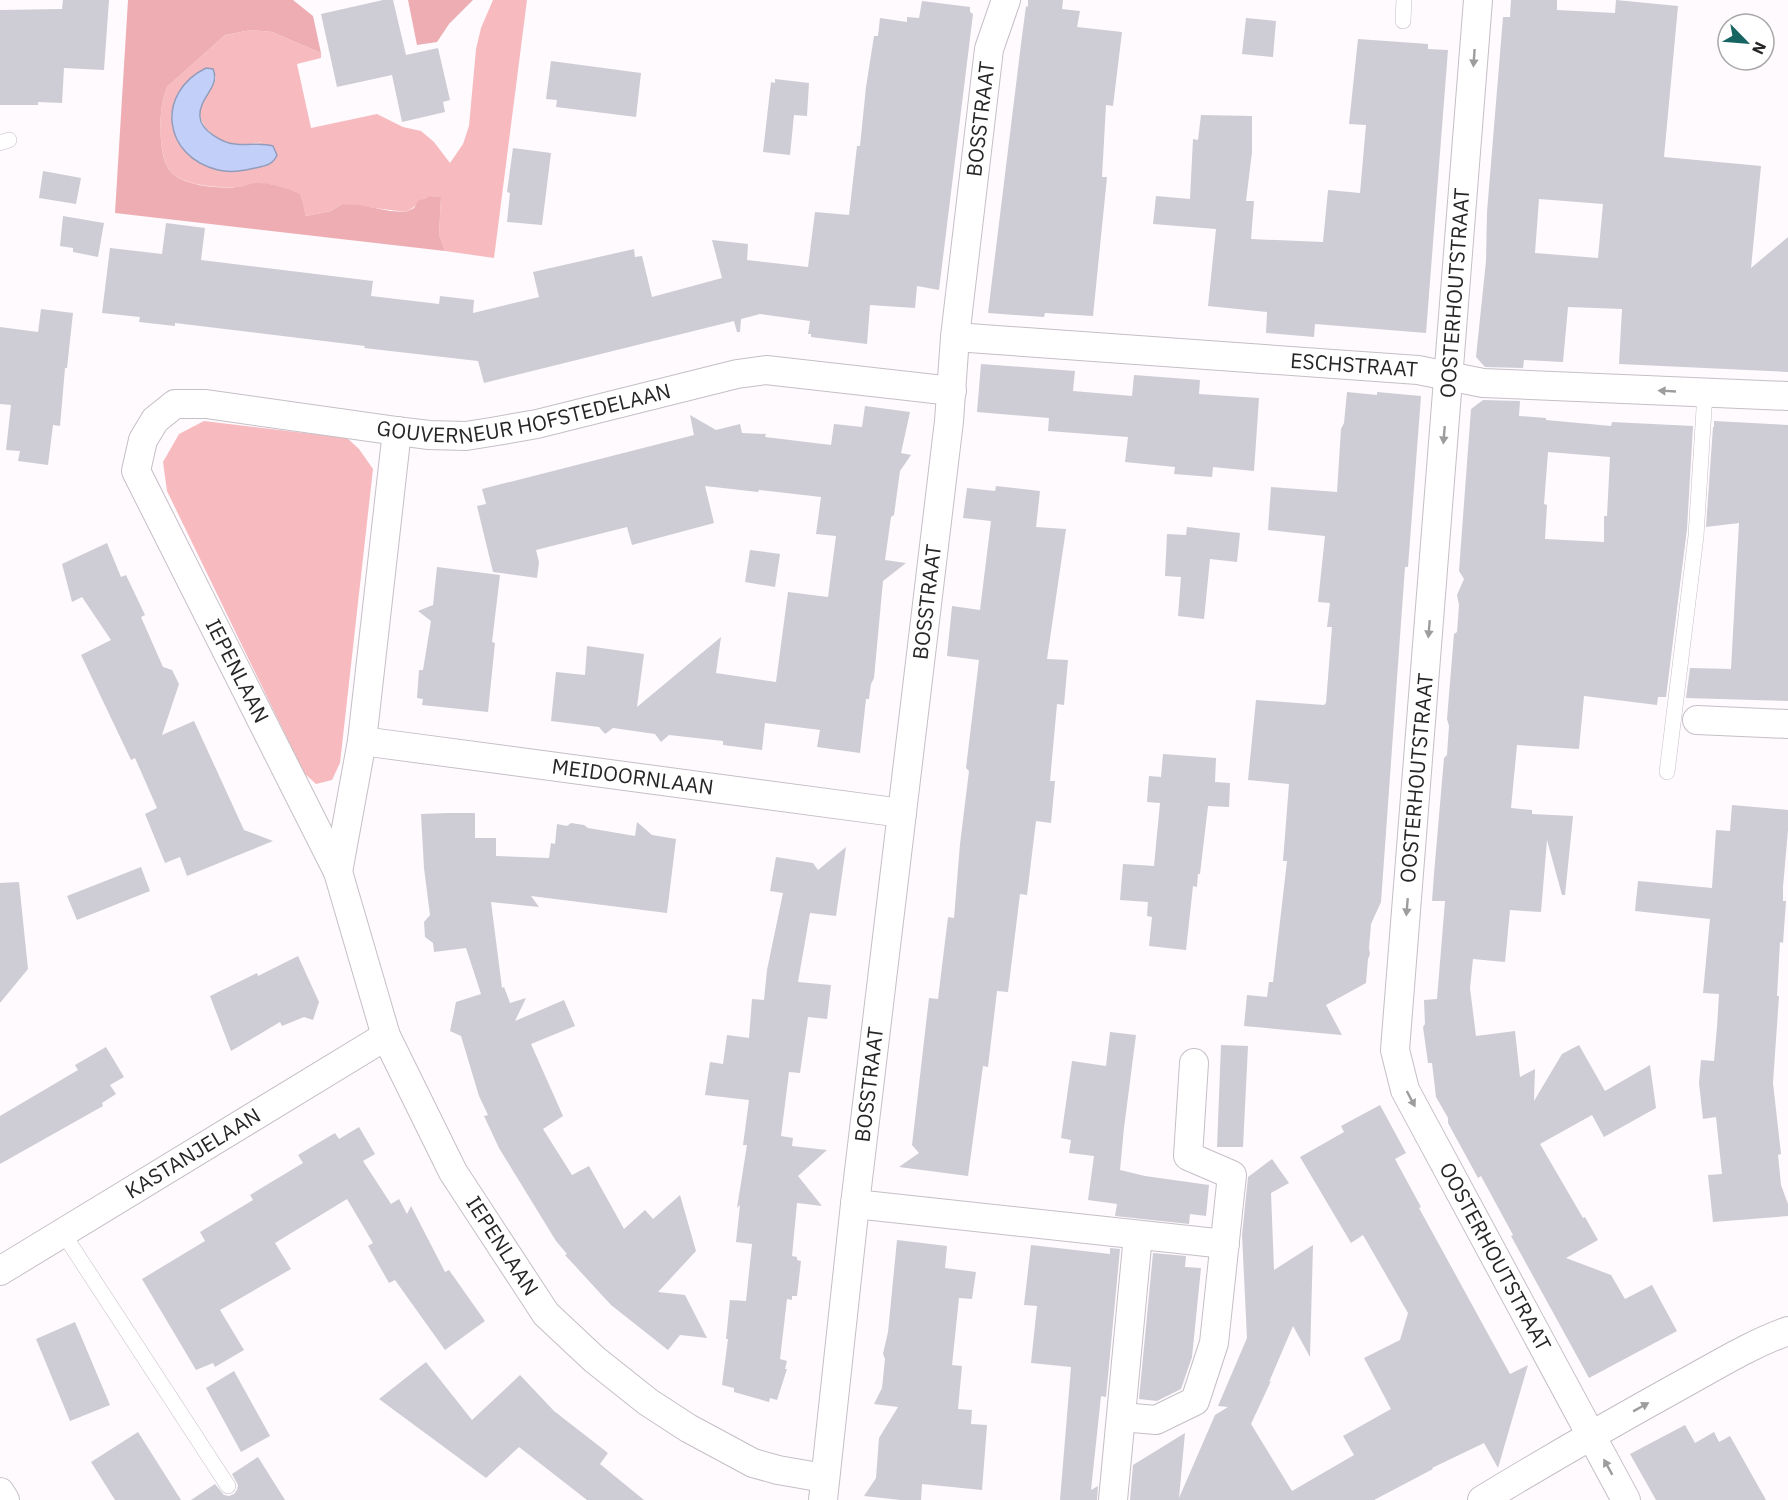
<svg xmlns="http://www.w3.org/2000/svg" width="1788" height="1500" font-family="'IBM Plex Sans',sans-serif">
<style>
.green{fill:#f7bbbf;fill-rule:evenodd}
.forest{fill:#edadb2}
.water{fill:#c1cff9;stroke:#939cba;stroke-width:1.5}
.building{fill:#ceccd5;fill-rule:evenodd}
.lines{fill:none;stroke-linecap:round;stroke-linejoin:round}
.service-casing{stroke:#c5bfc6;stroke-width:16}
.minor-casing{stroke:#c5bfc6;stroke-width:30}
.service{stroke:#fff;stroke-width:15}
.minor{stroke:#fff;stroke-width:28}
.oneway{fill:#9e9d9e}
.labels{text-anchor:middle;stroke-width:4.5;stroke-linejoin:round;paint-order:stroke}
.street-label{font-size:21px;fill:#272527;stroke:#fff}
</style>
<rect width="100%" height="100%" fill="#fefafe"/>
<g class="green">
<path d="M493,0H527L494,258L445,251L439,235L441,197C418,194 422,204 406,212L342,204L331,211L306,216C301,194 289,187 267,184C263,184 258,183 254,184C248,185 242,187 236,187C218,188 183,186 170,171C164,164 162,150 161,141C160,122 160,105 167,87L225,35L251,30L272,32L321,53V58L297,64L311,128L377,114L403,127L421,131L434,142L450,163L463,144L469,126L476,49L481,28ZM216,76C215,87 205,94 201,105C195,124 216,141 234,144C243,145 254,144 263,142L196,161L171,116L178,92Z"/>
<path d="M204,421L347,438L359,449L373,469L340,763L332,780L316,784L304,773L167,491L163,462L179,434Z"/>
</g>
<g class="forest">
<path d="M128,0H293L313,16L321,53L272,32L251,30L225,35L167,87C160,105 160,122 161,141C162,151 164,165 171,172C184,186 219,189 237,187C243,187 249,184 255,183C270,182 287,188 300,194L306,216L331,211L342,204L359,205L390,211L406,212L414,208L418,201L430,196L441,197L439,235L445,251L115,213Z"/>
<path d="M408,0H473L449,24L437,42L417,45Z"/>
</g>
<path class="water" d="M206,68L213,69C221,87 198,98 200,117C201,131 223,143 235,144C249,146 260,142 273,146L277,155C273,165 265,166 255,168C243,171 230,173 218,170C163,157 155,93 206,68Z"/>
<g class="building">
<path d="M63,0H109L104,70L64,68L62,103L38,102V105H0V10L62,9Z"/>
<path d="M383,0H393L406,55L438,48L450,100L443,102L445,112L402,122L392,75L337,87L321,14Z"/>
<path d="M1028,0H1063L1062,9L1080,11L1077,27L1122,32L1113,106L1106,105L1102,177H1107L1093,316L1045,313L1044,317L988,313L1021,44L1026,6L1028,7Z"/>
<path d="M1511,0H1557V10L1615,13L1616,0L1678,6L1664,157L1761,166L1751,268L1788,237V372L1619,364L1622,309L1568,307L1563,362L1524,360L1523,368L1485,367L1476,357L1486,261L1487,212L1503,17H1510ZM1539,199L1603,204L1598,258L1535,253Z"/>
<path d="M922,1L970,7V12L973,14L939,290L917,286L915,308L870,305L867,344L811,337V334H808L810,321L760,314L741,319L740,332H737L734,321L484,383L478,361L364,348L365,346L266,334L175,323V326L139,322L140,317L102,313L110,248L162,254L166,223L205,228L201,260L373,281L371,296L439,304L440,296L474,300L473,313L539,297L533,272L634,249L635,257L642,256L652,297L722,278L712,240L748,244L747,260L808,267L815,212L849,215L857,146H860L866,87L874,36H878L880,18L907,22V17L919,18Z"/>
<path d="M1246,18L1276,21L1273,57L1242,54Z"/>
<path d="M1358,39L1428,44V49L1448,50L1426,333L1315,324L1314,337L1266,333L1267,312L1208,306L1216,229L1153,224L1156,196L1190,199L1193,139L1198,140L1201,115L1252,116V152L1246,201H1254L1251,239L1323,242L1328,190L1360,193L1366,125L1349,124Z"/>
<path d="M551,61L641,73L636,117L556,107L557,100L546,99Z"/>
<path d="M775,79L809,83L807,116L794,115L790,155L763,152L771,82L775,83Z"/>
<path d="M513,148L551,153L542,225L507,222L510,193L507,192Z"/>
<path d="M43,171L81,178L76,204L39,198Z"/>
<path d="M63,216L104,223L98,257L73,252V248L60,246Z"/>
<path d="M41,309L73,313L67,368H65L60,426L53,425L48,465L18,461L20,451L6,450L11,405L0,404V327L38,332Z"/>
<path d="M981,364L1075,371L1073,391L1132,396L1134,375L1200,380L1199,394L1259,398L1254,471L1213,467L1212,477L1174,474L1175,467L1125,462L1128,437L1048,431L1049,418L977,412Z"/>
<path d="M1347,392L1377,395V392L1421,396L1408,567H1405L1381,902L1371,924L1369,948L1370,954L1368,959L1366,983L1326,1005L1342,1035L1244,1026L1247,995L1267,997L1269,982H1273L1287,861H1283L1289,784L1248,780L1256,700L1324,705L1326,703L1332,627H1327L1330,603L1318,602L1325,536L1268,530L1271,487L1337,492L1341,429L1344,423Z"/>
<path d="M1483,400L1520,401L1519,416L1546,418V420L1611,426L1612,422L1693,426L1687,529L1666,697H1658L1657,705L1584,696L1579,749L1517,745L1511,808L1532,810V814L1573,816L1565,895H1562L1547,840L1541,912L1510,910L1505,962L1473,959L1470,988L1476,1036L1515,1031L1520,1077L1535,1069L1534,1101L1562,1054L1579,1045L1605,1091L1650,1065L1656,1108L1604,1137L1592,1115L1540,1144L1583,1218L1585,1217L1598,1240L1566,1258L1611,1275L1625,1299L1652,1285L1677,1331L1589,1378L1511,1236L1513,1235L1481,1176L1478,1178L1448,1123V1118L1436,1097L1432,1063H1428L1423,1027L1425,1024L1424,1000L1437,999L1445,901H1432L1434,874L1444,758L1447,755L1448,740L1449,726L1447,719L1454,634L1457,632L1459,605L1457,595L1464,579L1459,571L1471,409ZM1548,452L1610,457L1607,516H1604V542L1545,539L1547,505L1544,504Z"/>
<path d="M865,406L910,412L901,453L911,455L900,471L894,515L891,517L885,560L906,563L883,581L874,678L871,684L869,699H866L860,753L817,747L820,730L765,723L762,750L723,745V741L669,735L661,742L655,734L613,728L605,734L599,727L551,721L556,672L585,675L587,646L644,654L637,707L721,637L716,673L776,682L788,592L828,597L836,536L816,534L821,497L759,490L758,492L705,486L714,523L632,545L627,527L536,550L539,562L537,578L493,572L477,506L486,504L482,489L694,435L690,415L716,430L740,424L742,433L766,434L765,437L831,445L834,424L862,427Z"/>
<path d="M1714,421L1788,425V701L1686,698L1690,668L1731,669L1739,523L1706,527L1713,427H1714Z"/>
<path d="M996,486L1040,491L1036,527L1066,529L1047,659L1068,660L1064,705L1057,704L1050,781H1055L1051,823L1036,821L1027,895L1020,894L1008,992L997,991L988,1067L983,1066L968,1176L899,1167L919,1153L912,1145L929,998L938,999L948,917L954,918L960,844L969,771L966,768L979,660L947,656L952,606L980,610L991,521L963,518L967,488L995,491Z"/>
<path d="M1187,527L1240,533L1237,562L1210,559L1204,619L1178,616L1181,577L1165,576L1167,534L1186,535Z"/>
<path d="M107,543L121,577L126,575L145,615L141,617L163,667L172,670L179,684L162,735L194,721L244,830L273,841L187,876L180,857L165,863L145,814L157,808L135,758L131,760L81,655L111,640L82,597L72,602L62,564Z"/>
<path d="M750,550L780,554L775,587L745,582Z"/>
<path d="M437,567L500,575L492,642L495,643L488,712L422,705L423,699L417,698L419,670H423L431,621L418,611L433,605Z"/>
<path d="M1163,754L1216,758L1215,782L1230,783L1229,807L1208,806L1200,874H1198L1197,887L1193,886L1186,950L1149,946L1152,917L1147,916L1148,902L1120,900L1123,864L1154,866L1160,803L1147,802L1149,776L1161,777Z"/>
<path d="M1732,805L1788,810V830L1783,887V901H1786L1783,943L1780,942L1777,996H1779L1773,1083L1781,1154L1778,1155L1781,1185L1788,1204V1216L1713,1222L1708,1175L1722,1174L1716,1117L1703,1119L1699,1083L1701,1060L1714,1061L1717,1027L1719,994L1703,993L1710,919L1635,911L1638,881L1712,888L1716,830L1730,831Z"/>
<path d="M448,813H475V838H496V856L549,858L551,843L555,844L557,824L567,826L571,823L584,825L588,828L635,836L637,822L652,835L676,839L667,913L531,896L539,907L491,902L502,988L504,987L510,1003L526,998L515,1021L564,1000L575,1026L531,1044L563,1116L543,1129L572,1175L589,1166L624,1229L645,1210L653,1219L680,1195L696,1251L658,1292L685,1295L707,1338L680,1335L668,1350L611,1305L565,1255L567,1254L556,1241L499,1148L484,1116L488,1115L479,1096L461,1036L450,1031L456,1002L481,994L466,948L434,952L433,943L425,937L424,922L430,915L424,868L421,814Z"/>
<path d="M846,847L836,916L810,913L798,982L831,985L827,1019L808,1017L800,1073L789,1072L781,1136L793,1138L792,1146L827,1150L798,1176L822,1206L797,1203L792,1256L797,1257V1260L801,1261L797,1296H792V1300L787,1299L780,1359L787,1361L785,1369H787L777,1400L770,1398L769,1402L734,1392V1388L722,1385L728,1339H726L730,1300L746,1301L752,1244L736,1242L740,1205L737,1208L747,1145H743L749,1100L705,1095L710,1062L723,1064L727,1035L749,1038L752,999L764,1000L767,970L783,893L770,891L776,857L813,863L818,870Z"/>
<path d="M141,867L150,891L77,920L67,896Z"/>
<path d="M19,882L28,969L0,1003V883Z"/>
<path d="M298,956L319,1002L313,1020L304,1017L282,1026L280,1022L231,1051L210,996L257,973L258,976Z"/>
<path d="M1110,1032L1136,1035L1124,1128L1120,1170L1145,1176L1209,1185L1206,1216L1190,1214L1189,1224L1115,1216L1117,1204L1088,1200L1094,1156L1069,1153L1071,1140L1061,1138L1072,1061L1106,1066Z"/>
<path d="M1221,1045L1248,1046L1243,1147H1217Z"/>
<path d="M106,1047L124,1077L110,1085L116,1094L102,1103L103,1106L0,1164V1116L78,1070L75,1065Z"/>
<path d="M1380,1105L1406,1153L1395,1159L1421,1207L1419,1208L1510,1374L1528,1365L1498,1468L1484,1443L1432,1468L1433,1469L1374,1500H1130L1133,1465L1185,1433L1179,1498L1215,1415L1228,1407L1218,1406L1247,1338L1242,1235L1248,1177L1272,1159L1289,1183L1271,1193L1274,1270L1313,1245L1310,1357L1293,1326L1269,1382L1271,1381L1251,1424L1292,1491L1354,1455L1343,1436L1391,1409L1364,1358L1400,1340L1408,1313L1363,1235L1351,1243L1300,1157L1344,1132L1341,1126Z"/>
<path d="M359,1127L375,1154L363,1161L391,1204L399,1199L407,1214L411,1206L445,1272L449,1270L485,1321L445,1350L395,1280L389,1283L368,1246L373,1243L347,1199L275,1243L291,1269L220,1310L244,1350L215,1367L213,1363L196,1370L142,1279L205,1241L200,1232L253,1200L250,1195L303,1163L298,1155L335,1133L339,1139Z"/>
<path d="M897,1240L947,1246L945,1268L976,1272L972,1299L959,1298L952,1365L962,1366L958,1409L972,1410L971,1424L987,1425L982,1490L922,1484L921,1500H901L864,1496L876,1478L879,1438L898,1407L874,1404L882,1388L885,1359L883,1354L888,1332Z"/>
<path d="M1031,1245L1110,1254V1248L1120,1249L1106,1397L1101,1396L1091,1490L1098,1486L1097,1500H1060L1071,1367L1031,1363L1037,1306L1024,1305Z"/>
<path d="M1153,1253L1186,1256L1185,1267L1201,1268L1192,1357L1181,1389L1157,1401L1139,1399Z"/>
<path d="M75,1322L110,1405L70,1421L36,1339Z"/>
<path d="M426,1362L472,1420L520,1375L554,1411L608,1453L600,1464L644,1500H587L519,1447L486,1478L379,1399Z"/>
<path d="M234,1371L270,1436L241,1452L206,1388Z"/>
<path d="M1685,1425L1695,1443L1714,1432L1719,1442L1730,1436L1766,1500H1656L1630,1454Z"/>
<path d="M138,1432L181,1500H115L91,1462Z"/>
<path d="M258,1457L285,1500H191L215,1484L224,1495L229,1496L234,1494L237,1490L238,1485L232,1474Z"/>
</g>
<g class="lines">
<defs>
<g id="service">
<path d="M1403,21L1404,0"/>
<path d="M0,143L9,140"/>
<path d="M1667,772L1696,536L1705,393"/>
<path d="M63,1233L228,1486"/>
</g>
<g id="minor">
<path id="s1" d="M1478,0L1395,1050L1405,1090L1626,1500"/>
<path id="s2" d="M955,337L1418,370L1483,383L1788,396"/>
<path d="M1697,720L1788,724"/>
<path id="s3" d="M362,741L902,813"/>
<path d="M338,872L362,741L397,431"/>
<path d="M855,1204L1225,1244"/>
<path id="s4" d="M0,1271L386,1036"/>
<path d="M1121,1417L1156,1420L1195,1401L1214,1343L1232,1175L1188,1156L1194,1063"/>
<path id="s5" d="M824,1478L778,1470L753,1463L688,1428L648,1402L594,1359L546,1314L453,1172L386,1036L338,872L136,471L143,440L155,420L175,404H206L397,431L429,435L466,436L497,431L537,424L737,374L766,370L952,391"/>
<path d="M0,1492L5,1500"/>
<path id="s6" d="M823,1500L855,1204L949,421L955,337L989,49L1006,0"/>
<path d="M1113,1500L1138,1235"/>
<path d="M1482,1500C1548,1460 1614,1422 1681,1385C1716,1366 1751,1344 1788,1331"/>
</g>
</defs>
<use href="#service" class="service-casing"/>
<use href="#minor" class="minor-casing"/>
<use href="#service" class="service"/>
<use href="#minor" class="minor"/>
</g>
<defs><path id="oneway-solid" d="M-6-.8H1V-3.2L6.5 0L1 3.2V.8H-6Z" transform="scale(1.5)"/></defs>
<g class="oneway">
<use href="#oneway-solid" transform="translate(1474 58) rotate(94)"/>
<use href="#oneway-solid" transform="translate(1667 391) rotate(-177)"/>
<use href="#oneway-solid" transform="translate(1444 435) rotate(95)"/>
<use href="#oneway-solid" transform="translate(1429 629) rotate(95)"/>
<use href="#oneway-solid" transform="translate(1407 907) rotate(95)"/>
<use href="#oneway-solid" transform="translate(1411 1099) rotate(62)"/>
<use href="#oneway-solid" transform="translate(1641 1407) rotate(-29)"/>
<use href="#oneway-solid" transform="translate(1608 1467) rotate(-119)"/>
</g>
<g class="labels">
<g class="street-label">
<text dy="7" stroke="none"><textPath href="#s6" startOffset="1390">BOSSTRAAT</textPath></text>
<text transform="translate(1455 293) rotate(-86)" y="7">OOSTERHOUTSTRAAT</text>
<text dy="7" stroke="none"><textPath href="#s2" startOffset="400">ESCHSTRAAT</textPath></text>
<text dy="7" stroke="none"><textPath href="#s5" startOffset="1704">GOUVERNEUR HOFSTEDELAAN</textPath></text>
<text dy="7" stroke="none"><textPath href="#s6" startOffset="904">BOSSTRAAT</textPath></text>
<text transform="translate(237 671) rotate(63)" y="7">IEPENLAAN</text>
<text dy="7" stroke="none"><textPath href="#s3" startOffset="273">MEIDOORNLAAN</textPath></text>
<text transform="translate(1417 778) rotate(-85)" y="7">OOSTERHOUTSTRAAT</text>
<text dy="7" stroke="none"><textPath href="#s6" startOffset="418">BOSSTRAAT</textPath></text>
<text dy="7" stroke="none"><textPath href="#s4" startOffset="226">KASTANJELAAN</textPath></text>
<text transform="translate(502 1246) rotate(57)" y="7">IEPENLAAN</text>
<text dy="7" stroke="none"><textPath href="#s1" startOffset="1284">OOSTERHOUTSTRAAT</textPath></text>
</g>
</g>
<g transform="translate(1746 42) rotate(115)"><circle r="28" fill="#ffffff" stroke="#a9a8a9" stroke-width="1.5"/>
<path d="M0-4.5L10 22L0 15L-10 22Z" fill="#176563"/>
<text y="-9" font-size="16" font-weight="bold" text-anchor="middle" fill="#272527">N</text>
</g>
</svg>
